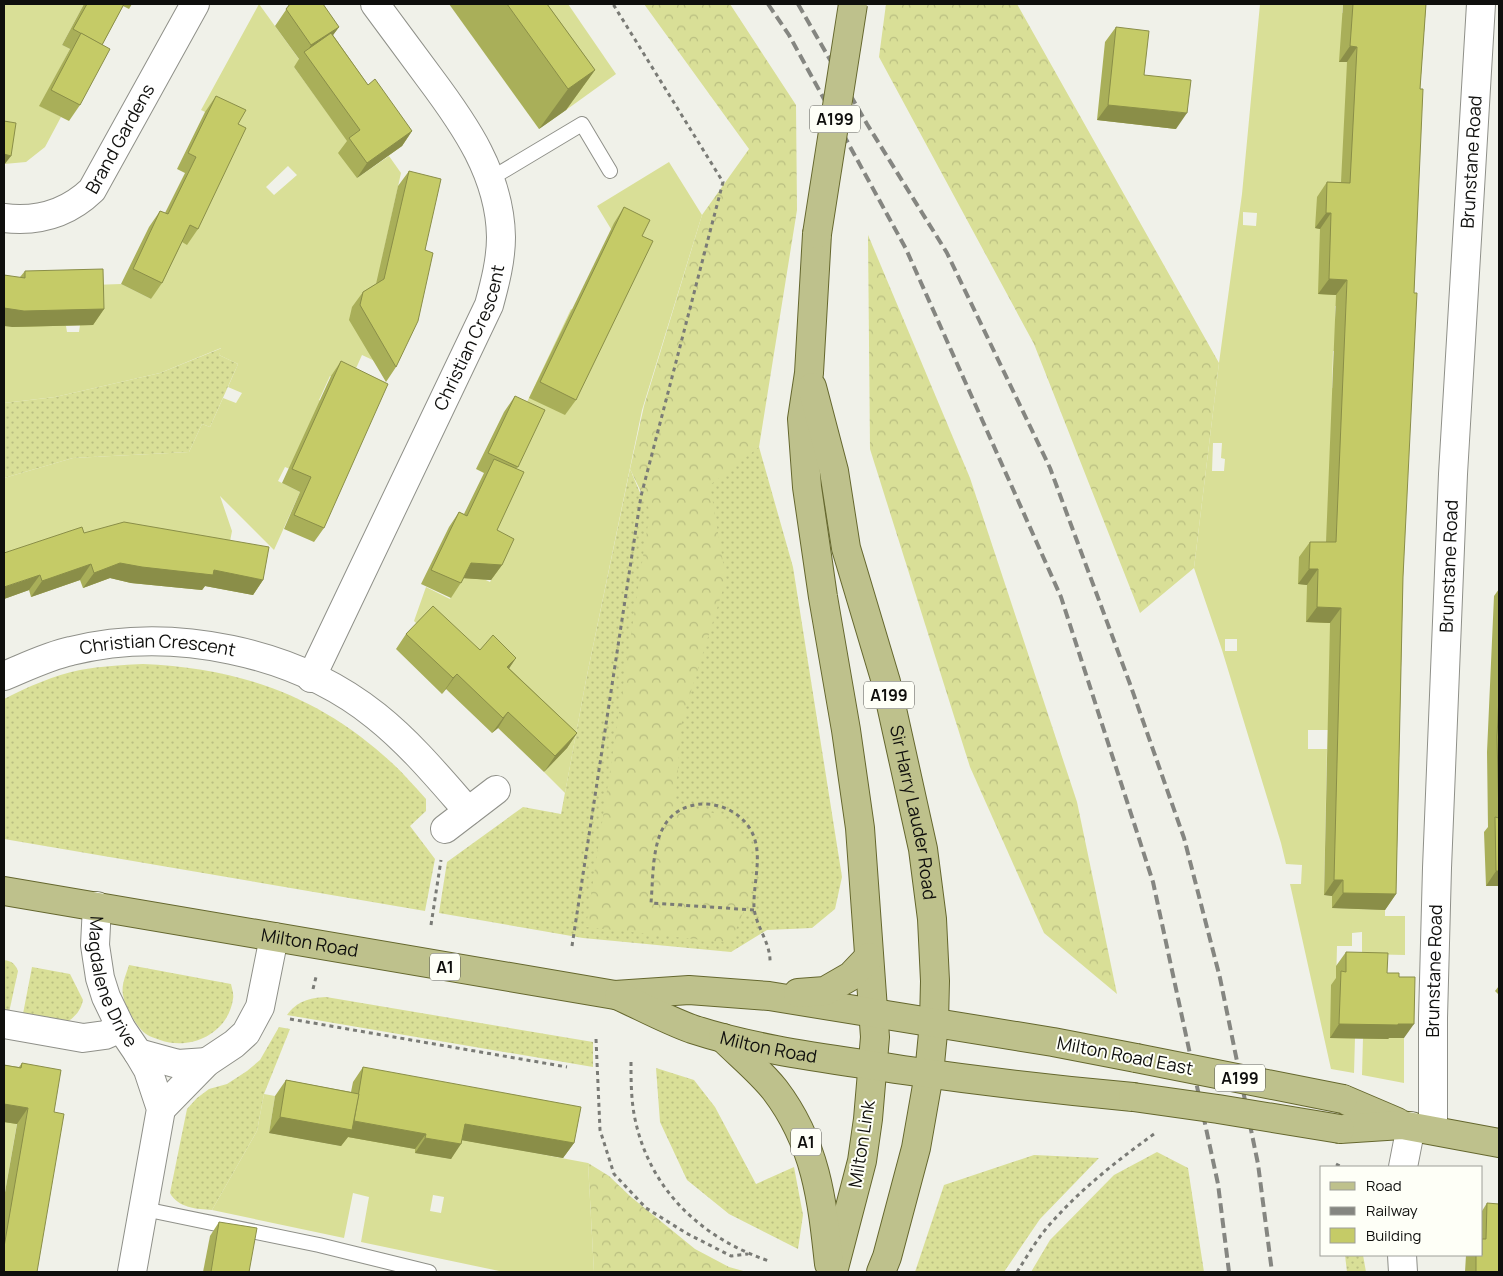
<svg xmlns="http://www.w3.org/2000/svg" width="1503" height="1276" font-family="Manrope,sans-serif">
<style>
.grass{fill:url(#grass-dots)}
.forest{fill:url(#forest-crowns)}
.garden{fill:#d9df97;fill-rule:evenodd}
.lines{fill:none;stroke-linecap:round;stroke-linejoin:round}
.service-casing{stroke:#8f9089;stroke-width:16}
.minor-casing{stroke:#8f9089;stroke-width:30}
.primary-casing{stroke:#65672e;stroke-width:30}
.path{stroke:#7a7b76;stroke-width:3;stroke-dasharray:4 4;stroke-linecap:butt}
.service{stroke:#fff;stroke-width:14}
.minor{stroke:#fff;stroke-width:28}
.primary{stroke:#bec18c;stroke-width:28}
.rail{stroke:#858681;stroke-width:4;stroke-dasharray:10 5;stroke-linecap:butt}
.primary-bridge-casing{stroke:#65672e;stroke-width:30;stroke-linecap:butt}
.primary-bridge{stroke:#bec18c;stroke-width:28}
.wall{fill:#a9af59}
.shaded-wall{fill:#8a8e48}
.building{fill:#c5cb67;stroke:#8a8e48}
.labels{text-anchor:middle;stroke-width:4;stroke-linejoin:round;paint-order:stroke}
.shield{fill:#fefff7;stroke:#575753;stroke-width:1}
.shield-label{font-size:16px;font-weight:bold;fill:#0f0f0d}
.street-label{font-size:18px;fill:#0f0f0d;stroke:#fefff7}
</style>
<defs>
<pattern id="grass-dots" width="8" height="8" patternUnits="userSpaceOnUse" patternTransform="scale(1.25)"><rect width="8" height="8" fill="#d9df97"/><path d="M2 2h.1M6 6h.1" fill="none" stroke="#b9be81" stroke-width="1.8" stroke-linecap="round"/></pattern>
<pattern id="forest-crowns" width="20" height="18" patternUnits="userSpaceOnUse" patternTransform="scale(1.25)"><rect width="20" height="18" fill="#d9df97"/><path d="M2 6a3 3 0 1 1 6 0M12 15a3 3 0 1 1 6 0" fill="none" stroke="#b9be81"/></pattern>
</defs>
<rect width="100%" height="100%" fill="#f0f1e9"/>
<g class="grass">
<path d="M222,348L219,355L238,364L210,427L202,424L189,452L73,458L4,478V403L55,397L160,373Z"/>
<path d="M759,447L793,567L842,877L835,909L812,928L767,930L731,952L583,938L439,913L447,862L523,807L561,814L586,680L630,469L641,495Z"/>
<path d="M143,664C240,668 320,696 392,763C404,774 415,787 426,799V811L410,826L435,859L425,911L4,839V699C28,687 54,675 80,670C101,666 122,665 143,664Z"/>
<path d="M4,960C12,961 15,964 18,971L8,1017L4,1013Z"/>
<path d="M129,965L231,984C232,989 234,994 233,999C228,1034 190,1051 160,1040C156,1038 150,1037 146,1034C139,1029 134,1020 130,1013C127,1008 124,1001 123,995C121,985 126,975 129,965Z"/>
<path d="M32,967L70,974L83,1000C80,1014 72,1019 61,1026L22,1019Z"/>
<path d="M326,997L593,1042V1067L287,1015C297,1001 309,998 326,997Z"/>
<path d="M279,1027L290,1029L264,1094L257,1131L212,1210C197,1209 178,1208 170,1193L187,1109L197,1098L209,1089L227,1084L247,1071L260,1060Z"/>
<path d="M656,1068L694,1080L715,1107L756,1184L794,1167L803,1215L798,1249L729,1214L687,1180L660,1122Z"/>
<path d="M1157,1152L1188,1168L1204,1272H1031L1050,1240L1114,1175Z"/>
<path d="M1034,1155L1099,1158L1040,1219L1004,1272H915L944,1185Z"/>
<path d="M1345,1255H1363L1366,1272H1347Z"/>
</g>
<g class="forest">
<path d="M644,4H730L796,105L797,210L759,447L710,485L726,580L682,720L675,803L717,814L749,842V899L730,943L586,927L650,511L630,469L644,406L702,215L749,149Z"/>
<path d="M886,4H1017L1219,363L1194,568L1140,613L1034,344L879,57Z"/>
<path d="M868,235L970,478L1077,802L1117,994L1044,933L970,767L870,449Z"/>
<path d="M588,1163L609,1176L631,1197L695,1249L729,1267L747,1272H594Z"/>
</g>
<g class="garden">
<path d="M4,4H84L62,45L70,49L40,106L61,117L45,147L26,162L4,164Z"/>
<path d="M259,4L301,62L294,67L331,118L356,140L357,178L389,156L401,173L382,259L392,369L362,355L349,384L330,376L319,400L338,408L307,476L285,467L278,481L300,492L274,550L220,496L232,531L227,557L4,564V478L73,458L189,452L202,424L210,427L223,398L236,403L242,393L228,387L238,364L219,355L221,348L160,373L55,397L4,403V288L66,326L67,332H79L80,325H93L92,285L121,284L151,299L172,255L238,146L227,140L234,126L201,110ZM288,166L297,175L274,195L266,187Z"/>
<path d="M489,4H568L616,74L566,110Z"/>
<path d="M1260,4H1343L1342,13L1363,14L1351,180H1341L1340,198L1350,229L1404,298L1407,309L1335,306V324L1345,325L1344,351H1333L1332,388L1342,389L1325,557L1299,558V584L1337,586L1331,623L1337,730H1308V749H1327L1324,895L1332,896V908L1385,910V916H1405V955L1362,954V932L1352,933V946H1337L1336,986L1355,1038L1354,1073L1331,1069L1290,884H1301L1302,865L1286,864L1281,843L1222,650L1194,568L1219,363L1242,194ZM1243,212L1257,213L1256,226L1243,225ZM1213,443H1222L1221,458L1225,459L1224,471H1212ZM1225,639H1237V651H1225Z"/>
<path d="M669,162L702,215L642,410L586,680L565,793L544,772L566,748L465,670L414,621L426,587L450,599L465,570L490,582L504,554L486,545L506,484L519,419L571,309L608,326L611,229L597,206Z"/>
<path d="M1363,1038H1404V1083L1362,1075Z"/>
<path d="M264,1094L275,1096L269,1133L341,1146L343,1135L415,1149V1153L451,1159L455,1138L588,1163L594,1272H504L361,1242L369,1197L353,1193L344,1238L212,1210L257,1131ZM433,1195L444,1197L441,1213L430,1211Z"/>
<path d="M4,1121L17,1123L4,1198Z"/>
</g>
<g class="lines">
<defs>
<g id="service">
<path d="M490,179L582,124L610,171"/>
<path d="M144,1209L319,1245L429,1272"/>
</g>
<g id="minor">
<path id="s1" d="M4,218C37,222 67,214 92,190L195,4"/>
<path id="s2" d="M4,676C26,667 48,656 71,651C172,626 295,651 376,716C411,744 439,778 468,811"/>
<path id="s3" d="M311,678L489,305C495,283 501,260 501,237C500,175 465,125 429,77C411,53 393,28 375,4"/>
<path d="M445,829L496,790"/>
<path id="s4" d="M97,906L95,945L100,978L106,997L121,1028L138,1053L148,1070L161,1109L132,1272"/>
<path d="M4,1024L83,1038L105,1035L121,1028"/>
<path d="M138,1053L178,1064L207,1062"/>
<path d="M161,1109L207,1062L234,1044L246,1033L260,1007L274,937"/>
<path id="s5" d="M1433,1130V1018L1437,868L1453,474L1481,4"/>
<path d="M1403,1167L1411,1126"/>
<path d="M1402,1255L1403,1272"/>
</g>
<g id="primary">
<path d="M817,234L809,373L802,419L807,487L823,597L846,730L860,828L875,1037L868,1119L862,1161L833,1272"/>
<path id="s6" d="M812,387L834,471L846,548L886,682L923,849L932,919L935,981L934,1023L929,1074L916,1148L887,1257L881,1272"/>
<path id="s7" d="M4,891L615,995L689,990L769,996L1053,1042L1136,1058"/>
<path d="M798,993L825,991L851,976L869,957"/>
<path id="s8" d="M619,996C643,1007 667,1020 692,1029C759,1051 833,1059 903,1070C980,1081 1056,1090 1133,1097"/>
<path d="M723,1038C740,1055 760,1071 775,1090C816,1144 822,1199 829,1264"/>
<path d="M1343,1099L1397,1122"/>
<path d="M1340,1129L1402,1125L1499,1143"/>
</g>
</defs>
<use href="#service" class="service-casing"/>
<use href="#minor" class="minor-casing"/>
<use href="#primary" class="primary-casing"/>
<g class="path">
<path d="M754,910L651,903C653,880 652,848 663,828C682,791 740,799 754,837C762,859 753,885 754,908C756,927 771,943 770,963"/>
<path d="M431,925L441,860"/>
<path d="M572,946L641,496L723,182L613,4"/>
<path d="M313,989L316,977"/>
<path d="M290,1019L567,1067"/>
<path d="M596,1039L600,1130L614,1174L646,1208L686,1233L731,1256L748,1254"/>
<path d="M631,1062C631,1081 631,1100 635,1119C650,1190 701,1238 769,1261"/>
<path d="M1336,1164L1342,1167"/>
<path d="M1017,1272C1028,1255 1038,1237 1052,1222C1082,1188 1118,1160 1154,1134"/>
</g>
<use href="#service" class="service"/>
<use href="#minor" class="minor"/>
<use href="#primary" class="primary"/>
<g class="rail">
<path d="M768,4L789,35L906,249L1061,597L1153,882L1218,1184L1229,1272"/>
<path d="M798,4L867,124L947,253L1050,468L1130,684L1184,838L1220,978L1258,1164L1272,1272"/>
</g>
<defs>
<g id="primary-bridge">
<path d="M817,234L853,4"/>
<path d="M1136,1058L1343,1099"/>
<path d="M1133,1097L1218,1109L1340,1129"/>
</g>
</defs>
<use href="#primary-bridge" class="primary-bridge-casing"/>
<use href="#primary-bridge" class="primary-bridge"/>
</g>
<g class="wall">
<path d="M84,4H132L129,9L123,6L102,45L80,105L69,121L39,106L70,49L62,45Z"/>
<path d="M290,4L339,27L333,35L368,85L412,131L402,146L357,178L338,153L347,141L294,67L299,59L275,26Z"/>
<path d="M449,4H547L595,70L566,110L539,129Z"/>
<path d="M1343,4H1426L1420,89L1414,293L1403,577L1396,894L1385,910L1332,908V896L1324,895L1330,623L1306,622L1307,585L1298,584L1299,557L1310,542H1326L1336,295L1318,294L1320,229L1315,228L1317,197L1327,182H1341L1347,62H1339Z"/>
<path d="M1116,27L1144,75L1176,129L1097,120L1105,42Z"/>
<path d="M216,96L238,124L198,229L187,245L182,242L162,283L151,299L121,284L149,227L160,211L165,213L185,173L177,169L205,112Z"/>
<path d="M409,171L396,367L386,382L349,320L352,307L363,292L376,284L398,186Z"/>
<path d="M624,207L576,400L565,415L529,398L614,223Z"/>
<path d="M25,271L104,309L93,325L12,327L20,277Z"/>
<path d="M341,361L324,528L314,542L284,529L300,492L282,483L331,376Z"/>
<path d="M515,396L518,467L516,469L497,530L502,565L491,580L464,578L451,598L421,584L449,527L459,512L464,514L484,473L476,469L504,412Z"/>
<path d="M84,533L263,580L253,595L205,586L202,590L131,583L110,578L83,588L80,580L31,597L29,590L4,599Z"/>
<path d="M1499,589V886H1486L1484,832L1488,827L1487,752L1494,596Z"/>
<path d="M406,634L516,658L509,668L577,733L567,748L544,772L498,728L492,733L446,689L442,694L396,649Z"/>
<path d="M1346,952L1387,973L1404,1038H1389L1388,1039L1330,1038L1331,985L1336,978V966Z"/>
<path d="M1499,986V995L1495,991Z"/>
<path d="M22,1063L54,1112L4,1272V1198L17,1124L4,1122V1065L19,1067Z"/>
<path d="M363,1067L574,1143L563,1158L462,1140L451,1159L415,1153V1149L348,1137L341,1146L269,1133L275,1096L286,1080L351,1092L353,1082Z"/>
<path d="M1487,1203L1499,1272H1465L1466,1255H1482V1211Z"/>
<path d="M219,1222L249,1272H203L210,1236Z"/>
</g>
<g class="shaded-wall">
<path d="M339,27L327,43L306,54L311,45Z"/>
<path d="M1350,46L1357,47L1347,62H1339Z"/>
<path d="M595,70L566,110L539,129L568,89Z"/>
<path d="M1108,105L1187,113L1176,129L1097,120Z"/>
<path d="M412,131L402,146L357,178L367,163Z"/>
<path d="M4,154L11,156L4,165Z"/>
<path d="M1326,213H1331L1320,229L1315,228Z"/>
<path d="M1329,279L1347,280L1336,295L1318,294Z"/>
<path d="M4,308L104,309L93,325L12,327L4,326Z"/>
<path d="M120,563L214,570L263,580L253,595L205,586L202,590L131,583L110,578L83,588L94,573Z"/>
<path d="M471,563L502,565L491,580L461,578Z"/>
<path d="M91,564L80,580L31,597L42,581Z"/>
<path d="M1309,569H1318L1307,585L1298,584Z"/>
<path d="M40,575L29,590L4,599V587Z"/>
<path d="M1317,607L1341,608L1330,623L1306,622Z"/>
<path d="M516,658L506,673L507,667Z"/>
<path d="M457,674L446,689L442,694L453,678Z"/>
<path d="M508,712L498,728L492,733L503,718Z"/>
<path d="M577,733L567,748L544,772L555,756Z"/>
<path d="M1496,871H1499V886H1486Z"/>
<path d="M1334,880H1343L1332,896L1324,895Z"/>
<path d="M1343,893L1396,894L1385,910L1332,908Z"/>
<path d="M1339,1024H1414L1404,1038H1389L1388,1039L1330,1038Z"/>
<path d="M4,1104L28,1108L17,1124L4,1122Z"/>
<path d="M280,1117L353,1121L426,1134L415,1149L348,1137L341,1146L269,1133Z"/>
<path d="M465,1124L574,1143L563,1158L455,1139Z"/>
<path d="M425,1138L461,1144L451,1159L415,1153Z"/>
</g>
<g class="building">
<path d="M87,4H124L102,45L73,29Z"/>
<path d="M290,4H323L339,27L311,45L286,9Z"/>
<path d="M507,4H547L595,70L568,89Z"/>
<path d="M1353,4H1426L1420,89H1423L1414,293H1417L1403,577L1396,894L1343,893V880H1334L1341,608L1317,607L1318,569H1309L1310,542H1336L1347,280L1329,279L1331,213H1326L1327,182L1350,183L1357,47L1350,46Z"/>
<path d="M1116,27L1149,31L1144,75L1191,80L1187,113L1108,105Z"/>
<path d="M81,33L110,49L80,105L51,90Z"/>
<path d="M331,33L368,85L375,79L412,131L367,163L349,138L360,130L304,52Z"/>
<path d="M216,96L246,110L238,124L246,128L198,229L190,225L162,283L133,269L160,211L168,214L196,157L188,153Z"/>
<path d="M4,121L16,123L11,156L4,154Z"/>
<path d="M409,171L441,179L425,250L433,253L418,321L396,367L360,305L363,292L384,279Z"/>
<path d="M624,207L650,220L642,236L653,241L576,400L540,382Z"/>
<path d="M103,269L104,309L24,311L4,308V275L25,278V271Z"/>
<path d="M341,361L388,384L324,528L294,515L311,477L292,469Z"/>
<path d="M515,396L545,410L518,467L488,453Z"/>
<path d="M494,459L524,472L497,530L514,539L502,565L471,563L461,583L431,570L459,512L467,516Z"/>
<path d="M124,522L269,547L263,580L214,570L213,575L142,567L120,563L94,573L91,564L42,581L40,575L4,587V553L82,527L84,533Z"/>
<path d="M433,606L480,650L493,635L516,658L507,667L577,733L555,756L508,712L503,718L457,674L453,678L406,634Z"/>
<path d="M1499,696V871H1496L1495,817L1499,818L1497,737Z"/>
<path d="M1346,952L1388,953L1387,973H1399V977H1415L1414,1024H1398V1025L1339,1024L1341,971L1346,972Z"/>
<path d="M22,1063L61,1070L54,1112L64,1114L37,1272H4V1247L28,1108L4,1104V1065L21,1068Z"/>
<path d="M363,1067L581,1107L574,1143L465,1124L461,1144L425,1138L426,1134L354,1121Z"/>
<path d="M286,1080L359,1094L352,1130L280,1117Z"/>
<path d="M1487,1203L1499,1204V1272H1476V1255H1482V1239H1486Z"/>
<path d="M219,1222L257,1228L249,1272H211Z"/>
</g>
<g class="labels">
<g class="shield">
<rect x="810" y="105.5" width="50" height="27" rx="4"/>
<rect x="864" y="681.5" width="50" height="27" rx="4"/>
<rect x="430" y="953.5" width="30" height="27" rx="4"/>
<rect x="1215" y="1064.5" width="50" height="27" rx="4"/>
<rect x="791" y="1128.5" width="30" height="27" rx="4"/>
</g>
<g class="shield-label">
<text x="835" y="125">A199</text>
<text x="889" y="701">A199</text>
<text x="445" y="973">A1</text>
<text x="1240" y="1084">A199</text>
<text x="806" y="1148">A1</text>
</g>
<g class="street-label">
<text dy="6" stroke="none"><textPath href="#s1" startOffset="154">Brand Gardens</textPath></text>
<text dy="6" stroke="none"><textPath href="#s5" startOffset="969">Brunstane Road</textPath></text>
<text dy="6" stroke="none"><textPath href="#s3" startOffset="376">Christian Crescent</textPath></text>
<text dy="6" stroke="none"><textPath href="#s5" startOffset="564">Brunstane Road</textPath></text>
<text dy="6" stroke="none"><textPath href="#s2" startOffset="159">Christian Crescent</textPath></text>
<text dy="6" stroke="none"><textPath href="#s6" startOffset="438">Sir Harry Lauder Road</textPath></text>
<text dy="6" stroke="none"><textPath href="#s7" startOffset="310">Milton Road</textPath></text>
<text dy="6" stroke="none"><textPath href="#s5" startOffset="159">Brunstane Road</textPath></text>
<text dy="6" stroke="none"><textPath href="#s4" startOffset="79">Magdalene Drive</textPath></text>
<text dy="6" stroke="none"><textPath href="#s8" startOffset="159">Milton Road</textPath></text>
<text transform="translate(1125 1056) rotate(11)" y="6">Milton Road East</text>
<text transform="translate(862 1144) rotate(-81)" y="6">Milton Link</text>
</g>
</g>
<rect width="1503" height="1276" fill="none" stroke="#0f0f0d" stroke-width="10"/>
<rect x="1320" y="1166" width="162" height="90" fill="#fefff7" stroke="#9e9f99"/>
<rect x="1330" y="1182" width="25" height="8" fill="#bec18c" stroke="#9e9f99"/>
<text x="1366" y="1191" font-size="15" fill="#0f0f0d">Road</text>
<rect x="1330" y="1207" width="25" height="8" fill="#858681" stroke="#9e9f99"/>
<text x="1366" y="1216" font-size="15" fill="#0f0f0d">Railway</text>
<rect x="1330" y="1228" width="25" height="15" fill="#c5cb67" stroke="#9e9f99"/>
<text x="1366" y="1241" font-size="15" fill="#0f0f0d">Building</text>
</svg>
